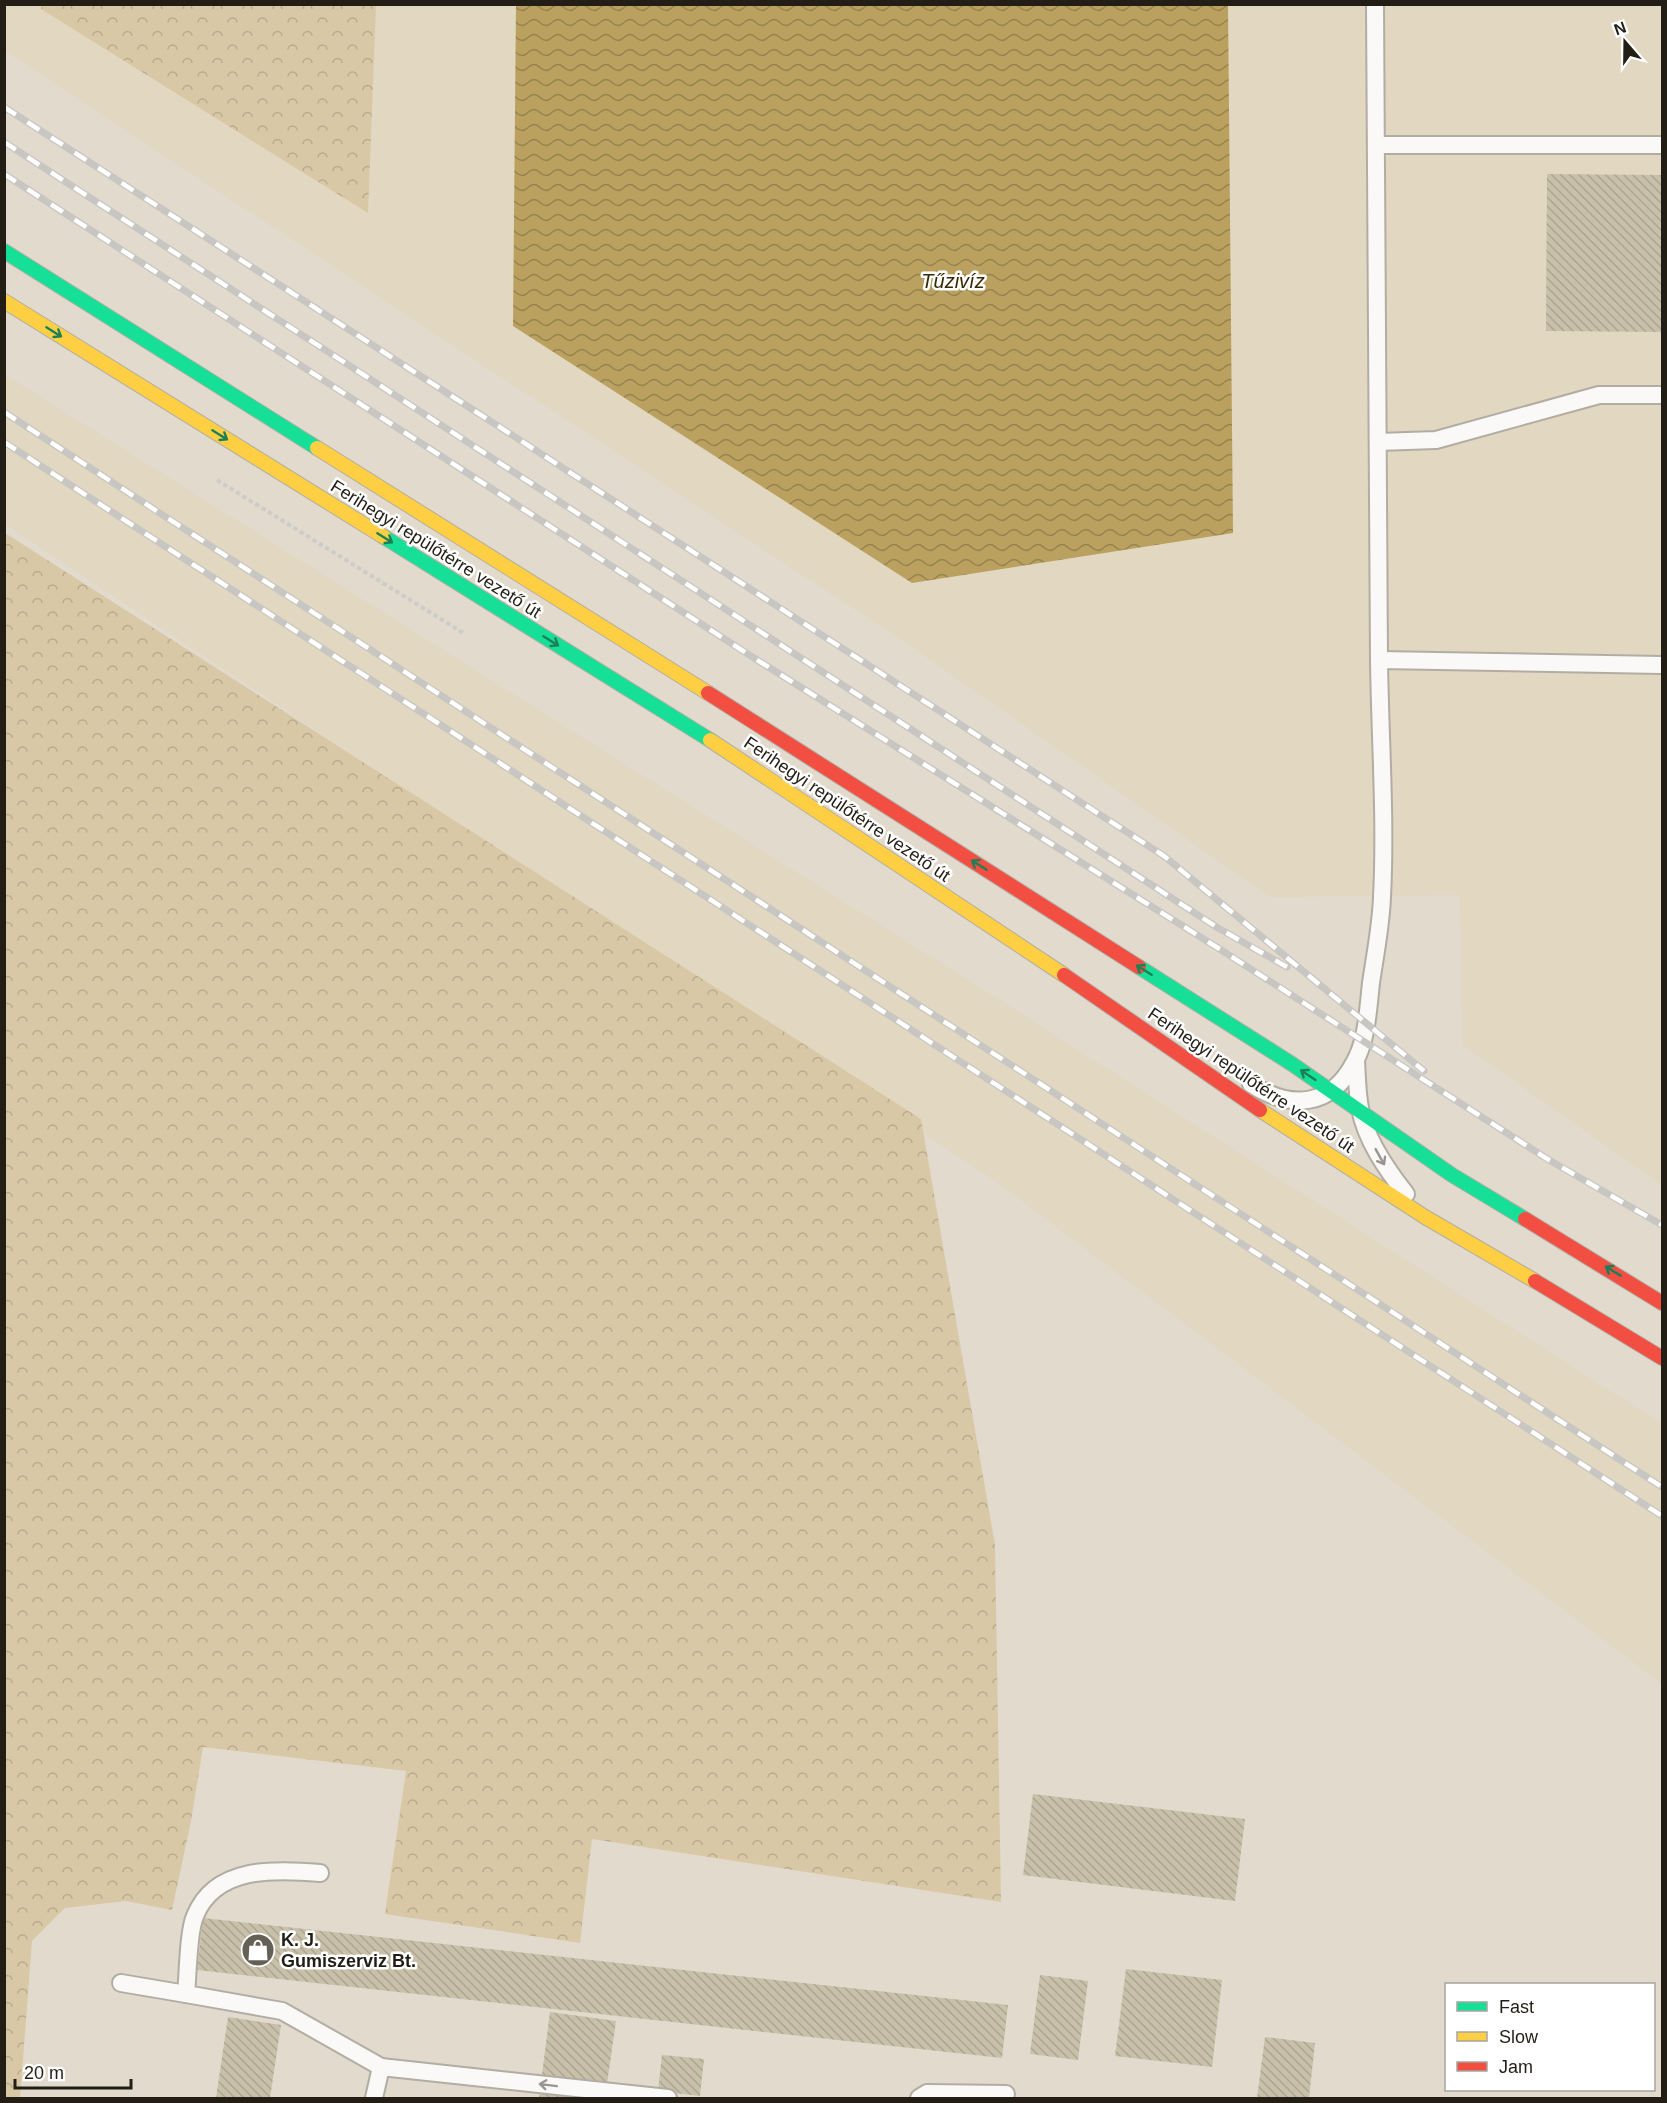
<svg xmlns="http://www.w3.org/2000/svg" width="1667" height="2103" font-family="Arial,sans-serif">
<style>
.built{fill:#e2d7c0}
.forest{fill:url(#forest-crowns)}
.water{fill:url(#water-waves)}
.building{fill:url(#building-back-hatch)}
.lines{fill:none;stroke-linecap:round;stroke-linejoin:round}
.lane-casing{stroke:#b2ada3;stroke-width:20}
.fast-casing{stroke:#b2ada3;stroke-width:16}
.slow-casing{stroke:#b2ada3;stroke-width:16}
.jam-casing{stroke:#b2ada3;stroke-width:16}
.path{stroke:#ceccc9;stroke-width:4;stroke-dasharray:4.5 3;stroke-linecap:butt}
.lane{stroke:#faf9f8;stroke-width:16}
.fast{stroke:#16e098;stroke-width:14}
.slow{stroke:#ffcf43;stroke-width:14}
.jam{stroke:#f24e42;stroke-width:14}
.rail-casing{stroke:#c8c6c2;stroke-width:7}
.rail{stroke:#fff;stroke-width:4.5;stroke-dasharray:14;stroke-linecap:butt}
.oneway{stroke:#1c7f56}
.oneway2{stroke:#999692}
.labels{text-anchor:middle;stroke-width:5;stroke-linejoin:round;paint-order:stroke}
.street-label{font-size:18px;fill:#221e15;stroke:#fff}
.poi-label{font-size:18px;font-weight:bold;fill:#221e15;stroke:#fff;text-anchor:start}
.water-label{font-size:20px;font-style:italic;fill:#372903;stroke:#fff}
</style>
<defs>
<pattern id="forest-crowns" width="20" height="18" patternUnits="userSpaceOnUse" patternTransform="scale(1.5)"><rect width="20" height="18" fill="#d8c8a6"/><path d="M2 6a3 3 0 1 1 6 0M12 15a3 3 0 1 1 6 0" fill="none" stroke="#b9ab8e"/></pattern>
<pattern id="water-waves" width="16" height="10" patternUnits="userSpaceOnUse" patternTransform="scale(1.5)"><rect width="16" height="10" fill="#baa160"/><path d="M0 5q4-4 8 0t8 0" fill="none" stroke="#97834e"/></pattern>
<pattern id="building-back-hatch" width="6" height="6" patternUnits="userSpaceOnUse" patternTransform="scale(1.5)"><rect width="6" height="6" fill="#c9c0aa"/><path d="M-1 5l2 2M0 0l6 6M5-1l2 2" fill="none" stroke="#aca591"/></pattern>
</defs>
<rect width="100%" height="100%" fill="#e1dacd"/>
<g class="built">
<path d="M4,5H1662V1185L1463,1045L1460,895L1270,897L909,645L5,51Z"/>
<path d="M4,374L1003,1002L1662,1424V1684L997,1182L5,524Z"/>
</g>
<g class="forest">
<path d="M42,4L376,5L368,213L41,9Z"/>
<path d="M5,533L921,1119L995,1545L1001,1902L592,1839L580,1943L385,1914L406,1771L203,1747L191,1821L172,1910L126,1901L65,1908L32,1941L20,2098H5Z"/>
</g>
<path class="water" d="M516,5H1228L1233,533L912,583L513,326Z"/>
<g class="building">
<path d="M1547,174L1662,175V332L1546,331Z"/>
<path d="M1033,1794L1245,1819L1235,1901L1023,1875Z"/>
<path d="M203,1918L1008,2005L1002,2058L197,1970Z"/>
<path d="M1126,1969L1222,1980L1212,2067L1115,2056Z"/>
<path d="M1040,1975L1088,1981L1078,2060L1030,2054Z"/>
<path d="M550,2012L616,2021L605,2098H539Z"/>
<path d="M228,2017L281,2025L270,2098H216Z"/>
<path d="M1265,2037L1315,2043L1309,2098H1257Z"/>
<path d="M662,2055L704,2059L700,2096L658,2091Z"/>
</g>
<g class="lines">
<defs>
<g id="lane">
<path d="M1375,4L1379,660"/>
<path d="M1376,145H1662"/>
<path d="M1378,442L1436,440L1599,395H1662"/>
<path d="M1356,1061C1357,1076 1357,1093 1360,1108C1365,1139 1387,1170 1406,1194"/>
<path d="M1251,1084C1291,1110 1331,1107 1354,1063C1367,1041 1368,1009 1371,983C1375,955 1381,926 1382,897C1386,820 1380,738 1379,660L1662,665"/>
<path d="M320,1873C275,1869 215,1866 195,1916C188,1932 188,1975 186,1994L282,2011L381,2067"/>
<path d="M121,1983L186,1994"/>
<path d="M374,2098L381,2067L668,2098"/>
<path d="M919,2098L927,2093L1006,2094"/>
</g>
<g id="fast">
<path d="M4,251L317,448"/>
<path d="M384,537L710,740"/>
<path d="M1139,967L1292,1064L1452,1175L1525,1219"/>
</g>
<g id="slow">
<path d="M4,301L384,537"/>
<path d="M317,448L708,693"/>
<path d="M710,740L1064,975"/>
<path d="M1260,1110L1425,1217L1535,1281"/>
</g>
<g id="jam">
<path d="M708,693L1139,967"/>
<path d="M1064,975L1260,1110"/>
<path d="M1525,1219L1662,1303"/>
<path d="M1535,1281L1662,1358"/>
</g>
</defs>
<use href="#lane" class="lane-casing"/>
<use href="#fast" class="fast-casing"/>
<use href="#slow" class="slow-casing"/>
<use href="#jam" class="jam-casing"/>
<path class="path" d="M217,480L465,634"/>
<use href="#lane" class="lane"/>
<use href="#fast" class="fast"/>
<use href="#slow" class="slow"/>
<use href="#jam" class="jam"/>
<defs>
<g id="rail">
<path d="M4,107L1164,856L1424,1071"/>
<path d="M4,142L1218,928L1287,967"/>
<path d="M4,174L754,658L1218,948L1549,1160L1662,1225"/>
<path d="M4,412L1662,1487"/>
<path d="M4,442L1662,1516"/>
</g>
</defs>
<use href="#rail" class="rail-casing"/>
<use href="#rail" class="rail"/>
</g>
<defs><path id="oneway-shaft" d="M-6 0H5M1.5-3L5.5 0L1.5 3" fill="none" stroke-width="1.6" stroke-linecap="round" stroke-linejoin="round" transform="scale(1.5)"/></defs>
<g class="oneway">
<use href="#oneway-shaft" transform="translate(54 332) rotate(32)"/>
<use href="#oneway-shaft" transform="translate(220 435) rotate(32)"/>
<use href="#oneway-shaft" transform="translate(385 538) rotate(32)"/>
<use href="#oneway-shaft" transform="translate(551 641) rotate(32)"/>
<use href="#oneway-shaft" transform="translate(979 865) rotate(-148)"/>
<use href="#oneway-shaft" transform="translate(1144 970) rotate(-148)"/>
<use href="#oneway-shaft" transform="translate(1308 1075) rotate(-146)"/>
<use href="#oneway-shaft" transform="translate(1613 1271) rotate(-149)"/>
</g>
<g class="oneway2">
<use href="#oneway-shaft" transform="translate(1380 1157) rotate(61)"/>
<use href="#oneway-shaft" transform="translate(548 2085) rotate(-173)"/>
</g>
<defs>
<symbol id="shop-disc" viewBox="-11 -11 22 22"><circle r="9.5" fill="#656055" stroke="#fff"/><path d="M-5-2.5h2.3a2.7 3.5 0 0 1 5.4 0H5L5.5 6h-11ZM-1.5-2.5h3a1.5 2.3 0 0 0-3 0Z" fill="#fff"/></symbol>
</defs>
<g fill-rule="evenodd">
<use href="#shop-disc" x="239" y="1931" width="38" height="38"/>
</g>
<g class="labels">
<g class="street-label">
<text transform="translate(436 549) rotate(32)" y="6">Ferihegyi repülőtérre vezető út</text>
<text transform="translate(847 809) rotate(34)" y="6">Ferihegyi repülőtérre vezető út</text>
<text transform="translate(1251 1080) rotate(34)" y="6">Ferihegyi repülőtérre vezető út</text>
</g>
<g class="poi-label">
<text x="281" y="1946">K. J.<tspan x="281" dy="21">Gumiszerviz Bt.</tspan></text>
</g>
<g class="water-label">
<text x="953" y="288">Tűzivíz</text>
</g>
</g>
<rect width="1667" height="2103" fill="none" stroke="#221e15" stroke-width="12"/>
<rect x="1445" y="1983" width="210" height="108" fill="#ffffff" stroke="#a7a5a1" stroke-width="1.5"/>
<rect x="1457" y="2002" width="30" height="9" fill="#16e098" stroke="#a7a5a1" stroke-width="1.5"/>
<text x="1499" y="2013" font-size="18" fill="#221e15">Fast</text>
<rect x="1457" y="2032" width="30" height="9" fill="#ffcf43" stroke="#a7a5a1" stroke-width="1.5"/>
<text x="1499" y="2043" font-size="18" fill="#221e15">Slow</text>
<rect x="1457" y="2062" width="30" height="9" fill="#f24e42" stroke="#a7a5a1" stroke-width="1.5"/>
<text x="1499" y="2073" font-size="18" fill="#221e15">Jam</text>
<g transform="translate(1625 42) rotate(340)" stroke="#ffffff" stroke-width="4.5" paint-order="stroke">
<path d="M0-4.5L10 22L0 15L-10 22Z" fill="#221e15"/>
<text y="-9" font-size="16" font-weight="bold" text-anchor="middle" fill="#221e15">N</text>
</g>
<path d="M15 2079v9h116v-9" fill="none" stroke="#221e15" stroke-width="3"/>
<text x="24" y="2079" font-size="18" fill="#221e15" stroke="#ffffff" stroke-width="4.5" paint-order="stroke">20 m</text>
</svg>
